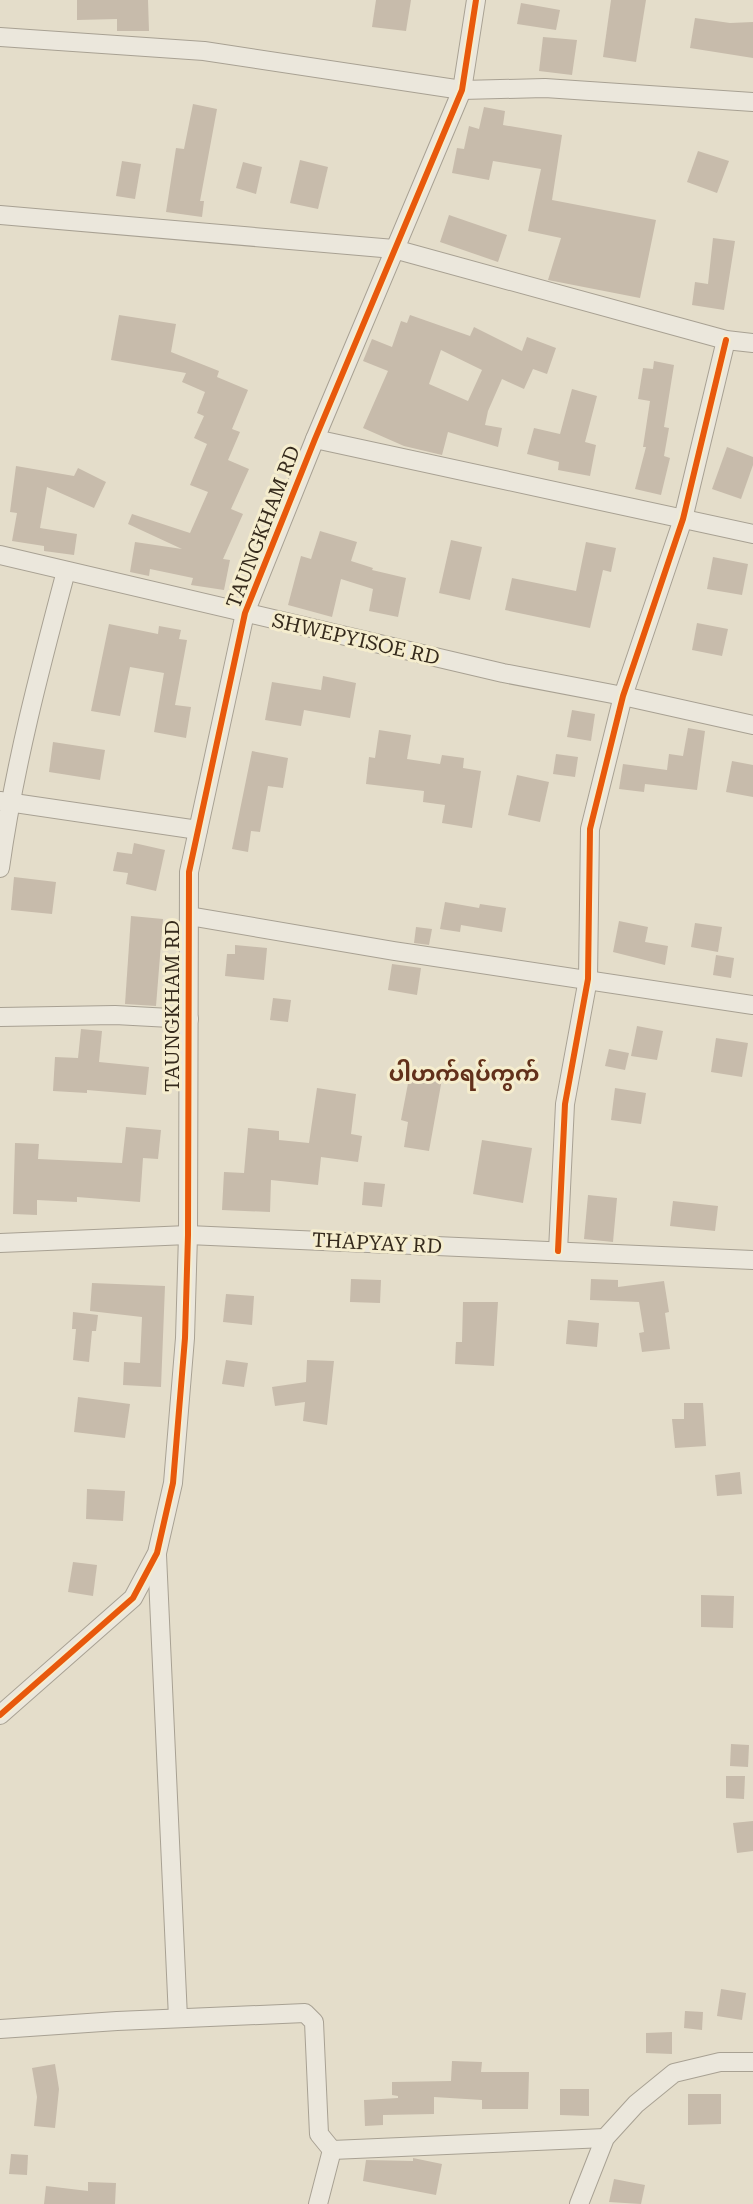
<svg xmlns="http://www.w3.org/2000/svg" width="753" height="2204" font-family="'Roboto Serif','Noto Sans Myanmar',serif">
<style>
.building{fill:#c7bbab;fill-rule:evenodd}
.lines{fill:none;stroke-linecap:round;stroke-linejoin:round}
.street-casing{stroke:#a8a193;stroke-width:20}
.street{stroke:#ebe7dc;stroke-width:18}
.cycleway-casing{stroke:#f5edce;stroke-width:10}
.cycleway{stroke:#e8590c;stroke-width:6}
.labels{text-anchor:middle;stroke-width:6;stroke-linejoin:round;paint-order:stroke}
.street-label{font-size:20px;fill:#352a1c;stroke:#f5edce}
.quarter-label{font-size:22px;font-weight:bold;fill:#62301b;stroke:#f5edce}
</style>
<rect width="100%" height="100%" fill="#e4ddca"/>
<g class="building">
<path d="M77,0H148L149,31H117V19L77,20Z"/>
<path d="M376,0H411L406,31L372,27Z"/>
<path d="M611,0H646L636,62L603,57Z"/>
<path d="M521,3L560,10L556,30L517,24Z"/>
<path d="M695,18L730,23L753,22V58L690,48Z"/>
<path d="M543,37L577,40L572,75L539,71Z"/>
<path d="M193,104L217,109L200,201H204L202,217L166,212L176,148L184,149Z"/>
<path d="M484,107L505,111L503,125L562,135L552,200L656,220L640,298L548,280L561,238L528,231L541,169L493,161L489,180L452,173L457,148L464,149L469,126L479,129Z"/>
<path d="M698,151L729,161L717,193L687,182Z"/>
<path d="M300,160L328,167L318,209L290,203Z"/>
<path d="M122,161L141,164L135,199L116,196Z"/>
<path d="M243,162L262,167L256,194L236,188Z"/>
<path d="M449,215L507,235L498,262L440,242Z"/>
<path d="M713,238L735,241L724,310L692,305L695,282L708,284Z"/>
<path d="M119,315L176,324L171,352L219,371L217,377L248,390L232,429L240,432L228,460L249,469L231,509L243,514L223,559L230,560L224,590L191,585L193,578L150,569L149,576L130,572L135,542L182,549L128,524L132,514L190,533L208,492L190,485L207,444L194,438L204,416L197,413L205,392L182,382L186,373L111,360Z"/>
<path d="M410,315L470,336L474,327L522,351L527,337L556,348L547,374L533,369L524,389L502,379L488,411L485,425L502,428L498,447L448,432L442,455L404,446L363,428L388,371L363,361L372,339L392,347L401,321L407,323ZM441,350L482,370L468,401L429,384Z"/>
<path d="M654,361L674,365L664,427L669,428L664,456L670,458L661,495L635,489L646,447H643L650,401L638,399L643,368L653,369Z"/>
<path d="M572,389L597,396L585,442L596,445L590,476L558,470L559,462L527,454L534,428L560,434Z"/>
<path d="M727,447L753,457V465L741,499L712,489Z"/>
<path d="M16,466L74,476L78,468L106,482L94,508L47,487L40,528L77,534L74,555L44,551V546L12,541L17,513L10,512Z"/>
<path d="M320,531L357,542L351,561L373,568L372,570L406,578L398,617L369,611L373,589L341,579L332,617L288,605L301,556L311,559Z"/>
<path d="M451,540L482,547L470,600L439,593Z"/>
<path d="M586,542L616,548L611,572L603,570L590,628L505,610L512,578L576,591Z"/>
<path d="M713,557L748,564L742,595L707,589Z"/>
<path d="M697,623L728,629L722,656L692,650Z"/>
<path d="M109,624L158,634L159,626L181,630L179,639L187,640L175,705L191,707L186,738L154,732L164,673L130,667L120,716L91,711Z"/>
<path d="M323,676L356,683L350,718L304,710L301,726L265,720L272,682L321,690Z"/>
<path d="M572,710L595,714L591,741L567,737Z"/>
<path d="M688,728L705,731L697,790L645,784L644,792L619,789L623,764L667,770L669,754L683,756Z"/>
<path d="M379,730L411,735L407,759L440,764L442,755L464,758L463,768L481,771L472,828L442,823L445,805L423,802L424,791L366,784L369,757L375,758Z"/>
<path d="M53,742L105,750L100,780L49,772Z"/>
<path d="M252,751L288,758L283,788L268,786L260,832L251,831L248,852L232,849Z"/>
<path d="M556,754L578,757L575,777L553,774Z"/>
<path d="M732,761L753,765V797L726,792Z"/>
<path d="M517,775L549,782L540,822L508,815Z"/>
<path d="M134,843L165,850L156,891L126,884L128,873L113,871L117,852L132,854Z"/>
<path d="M14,877L56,882L52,914L11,910Z"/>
<path d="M445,902L479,908L480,904L506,908L502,932L461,925L460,932L440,929Z"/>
<path d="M131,916L163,919L156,1006L125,1004Z"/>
<path d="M619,921L648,927L645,942L668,946L665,965L613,952Z"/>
<path d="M695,923L722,927L718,952L691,947Z"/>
<path d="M416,927L432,929L429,945L414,943Z"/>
<path d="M235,945L267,948L264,980L225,976L227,954H235Z"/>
<path d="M716,955L734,958L731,978L713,975Z"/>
<path d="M392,964L421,968L417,995L388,990Z"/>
<path d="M273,998L291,1000L288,1022L270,1020Z"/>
<path d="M637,1026L663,1031L657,1060L631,1056Z"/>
<path d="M81,1029L102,1031L99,1062L149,1067L146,1095L87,1090V1093L53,1091L55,1057L78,1058Z"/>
<path d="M716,1038L748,1043L742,1077L711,1072Z"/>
<path d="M609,1049L629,1053L625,1070L605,1066Z"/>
<path d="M410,1073L442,1079L429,1151L404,1147L408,1122L401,1120Z"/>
<path d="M317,1088L356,1094L351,1134L362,1136L358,1162L321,1157L318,1185L271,1180L270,1212L222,1210L224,1172L244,1173L248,1128L279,1131V1140L309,1143Z"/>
<path d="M615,1088L646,1093L641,1124L611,1120Z"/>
<path d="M126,1127L161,1130L158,1159L143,1158L140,1202L77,1197V1202L37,1200V1215L13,1214L15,1143L39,1144L38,1159L122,1163Z"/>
<path d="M482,1140L532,1148L523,1203L473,1194Z"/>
<path d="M364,1182L385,1184L382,1207L362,1205Z"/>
<path d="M588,1195L617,1198L613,1242L584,1239Z"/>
<path d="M673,1201L718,1206L715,1231L670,1226Z"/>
<path d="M351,1279L381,1280L380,1303L350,1302Z"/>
<path d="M591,1279L618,1280V1287L664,1281L669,1312L665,1313L670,1349L642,1352L639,1333L644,1332L639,1302L590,1300Z"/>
<path d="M92,1283L165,1286L161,1387L123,1385L124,1362L140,1363L142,1317L90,1311Z"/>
<path d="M226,1294L254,1296L252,1325L223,1322Z"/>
<path d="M463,1302H498L494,1366L455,1364L456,1342H462Z"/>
<path d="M73,1312L98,1315L96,1331H92L89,1362L73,1360L76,1329H72Z"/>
<path d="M568,1320L599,1323L597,1347L566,1344Z"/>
<path d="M226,1360L248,1363L244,1387L222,1384Z"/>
<path d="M307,1360L334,1361L327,1425L303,1421L305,1402L275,1406L272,1387L306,1382Z"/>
<path d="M78,1397L130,1404L125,1438L74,1432Z"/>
<path d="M684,1403H703L706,1446L675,1448L672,1419H684Z"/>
<path d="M740,1472L742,1494L717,1496L715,1475Z"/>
<path d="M87,1489L125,1491L123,1521L86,1519Z"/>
<path d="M73,1562L97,1565L93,1596L68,1592Z"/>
<path d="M701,1595L734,1596L733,1628L701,1627Z"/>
<path d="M731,1744L749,1745L748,1767L730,1766Z"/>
<path d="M726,1776H745L744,1799L726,1798Z"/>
<path d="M753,1821V1851L737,1853L733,1823Z"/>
<path d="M721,1989L746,1993L742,2020L717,2016Z"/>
<path d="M685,2011L703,2012L702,2030L684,2028Z"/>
<path d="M672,2032V2054L646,2053V2033Z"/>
<path d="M452,2061L482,2062L481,2072H529L528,2109H482V2100L434,2097V2114L383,2115V2125L365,2126L364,2100L398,2098V2096L392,2095V2082L451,2081Z"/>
<path d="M55,2064L59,2089L55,2128L34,2126L37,2097L32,2068Z"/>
<path d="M560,2089H589V2116L560,2115Z"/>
<path d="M688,2094H721V2124L688,2125Z"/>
<path d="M11,2154L28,2155L27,2175L9,2174Z"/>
<path d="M413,2158L442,2164L436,2195L363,2181L366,2160L413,2161Z"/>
<path d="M614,2179L645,2185L641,2204L609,2202Z"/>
<path d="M88,2182L116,2183L115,2204H44L46,2186L88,2191Z"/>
</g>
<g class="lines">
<defs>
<g id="street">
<path d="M0,37L204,51L462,90L545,88L753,102"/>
<path d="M0,215L394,249L726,340L753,343"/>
<path d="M315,439L753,534"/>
<path d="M0,555L503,673L623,696L753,725"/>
<path d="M0,801L198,830"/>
<path d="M0,868C14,767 40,669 66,571"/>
<path d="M189,916L394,951L753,1005"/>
<path d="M0,1017L115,1015L189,1019"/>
<path d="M0,1243L188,1235L753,1260"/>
<path d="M558,1251L565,1104L588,979L590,829L623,696L683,519L726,340"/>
<path d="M157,1555L178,2018"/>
<path d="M0,1715L133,1598L157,1553L173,1483L185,1338L188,1235L189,872L245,613L315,439L462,90L476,0"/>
<path d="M0,2029L117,2021L305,2013L314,2022L319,2134L332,2150"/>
<path d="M332,2150L605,2138"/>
<path d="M318,2204L332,2150"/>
<path d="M579,2204L605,2138L636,2104L674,2073L720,2062H753"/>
</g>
</defs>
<use href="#street" class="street-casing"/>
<use href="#street" class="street"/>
<defs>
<g id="cycleway">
<path d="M558,1251L565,1104L588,979L590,829L623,696L683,519L726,340"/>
<path d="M0,1715L133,1598L157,1553L173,1483L185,1338L188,1235L189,872L245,613L315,439L462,90L476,0"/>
</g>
</defs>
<use href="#cycleway" class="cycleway-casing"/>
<use href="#cycleway" class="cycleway"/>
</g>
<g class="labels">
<g class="street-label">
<text transform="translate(263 527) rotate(-69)" y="7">TAUNGKHAM RD</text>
<text transform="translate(356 639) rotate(13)" y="7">SHWEPYISOE RD</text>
<text transform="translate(172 1006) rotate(-90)" y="7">TAUNGKHAM RD</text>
<text transform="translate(377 1243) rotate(3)" y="7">THAPYAY RD</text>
</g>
<g class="quarter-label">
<text x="464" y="1081">ပါဟက်ရပ်ကွက်</text>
</g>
</g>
</svg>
